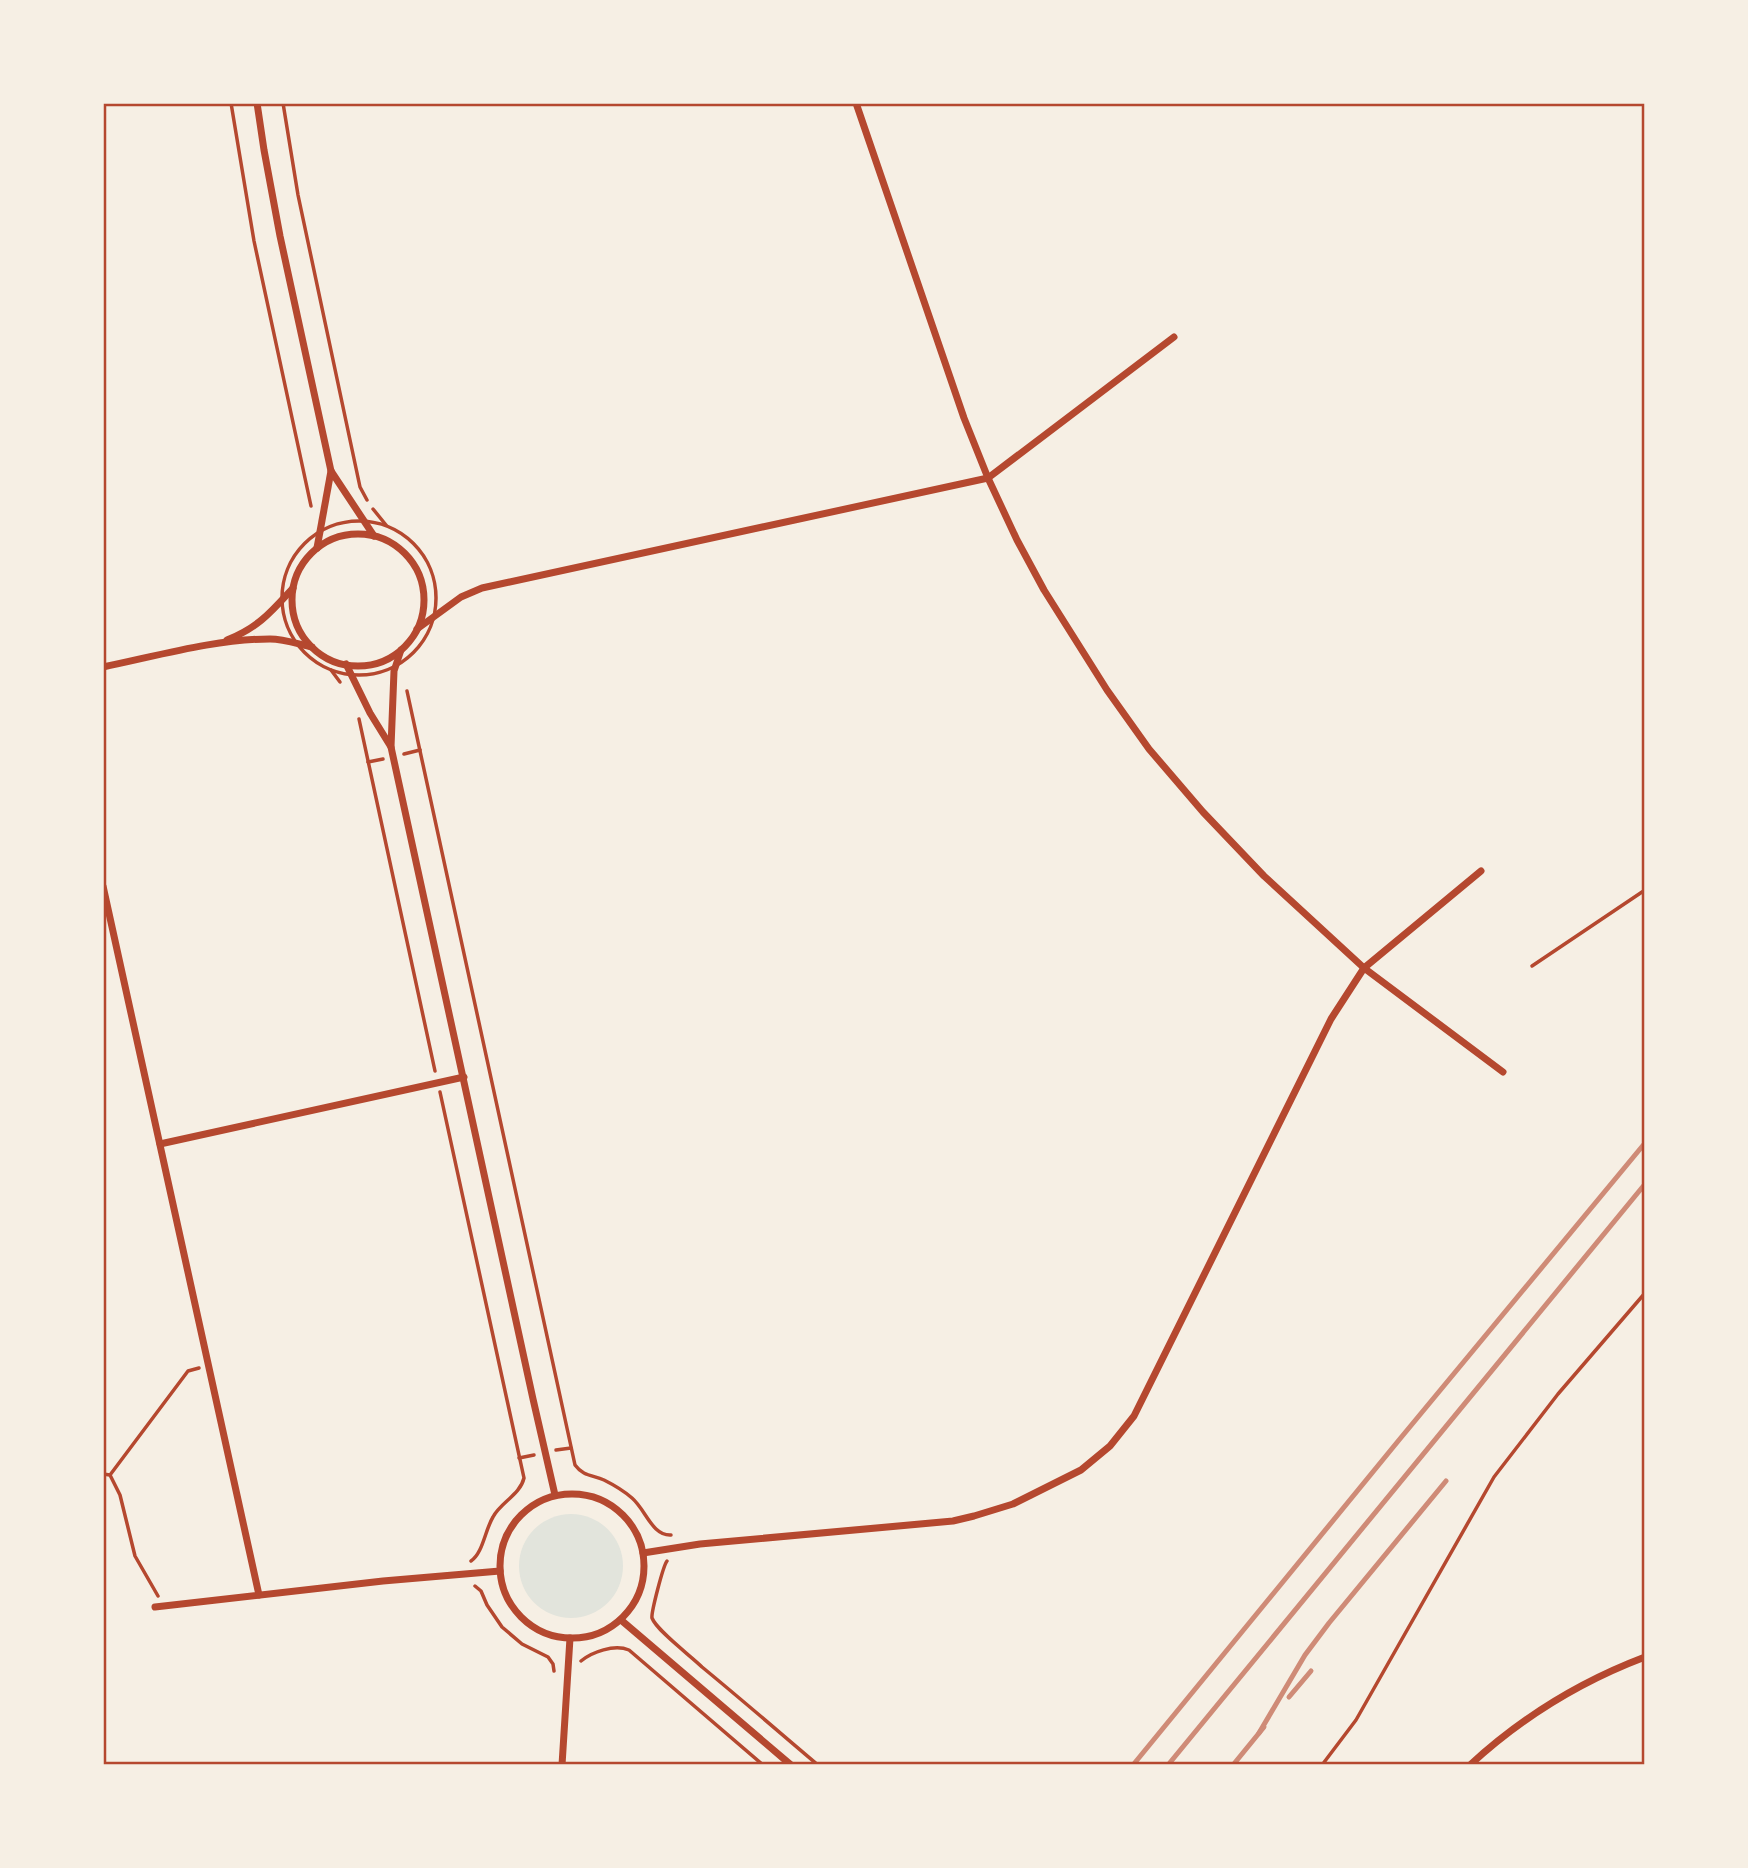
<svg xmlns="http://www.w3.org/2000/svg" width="1748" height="1868" font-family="Rubik,sans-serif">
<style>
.green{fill:#e2e4dc}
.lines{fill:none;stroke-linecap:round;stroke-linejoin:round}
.path{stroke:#b5482f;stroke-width:3.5}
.minor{stroke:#b5482f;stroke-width:7}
.rail{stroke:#cf8b77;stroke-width:5}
.neatline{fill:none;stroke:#b5482f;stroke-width:2.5}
</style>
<rect width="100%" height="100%" fill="#f6efe4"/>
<circle class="green" cx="571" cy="1566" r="52"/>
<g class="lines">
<g class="path">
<path d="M231,103L254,241L311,506"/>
<path d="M283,103L298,195L360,487L367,500"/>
<path d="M373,509L386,525"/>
<circle cx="359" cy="598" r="77"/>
<path d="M331,670L340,682"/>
<path d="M407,691L575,1465C583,1476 592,1475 604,1480C614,1485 624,1491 632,1498C646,1510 652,1536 671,1535"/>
<path d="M359,719L435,1071"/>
<path d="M404,754L420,750"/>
<path d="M368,762L383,759"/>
<path d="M1532,966L1645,890"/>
<path d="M440,1092L524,1478C520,1495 501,1502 493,1517C485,1530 483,1553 471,1561"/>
<path d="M556,1450L571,1448"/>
<path d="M519,1458L534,1455"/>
<path d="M103,1474L110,1475L120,1495L135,1556L158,1596"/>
<path d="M110,1475L188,1371L199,1368"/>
<path d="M667,1561C663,1566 651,1613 652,1618C657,1631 691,1656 702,1667C741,1699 779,1732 818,1765"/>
<path d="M475,1586L481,1591L487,1605L502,1627L522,1644L548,1657L553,1664L554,1671"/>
<path d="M581,1661C592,1652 614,1644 629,1650L763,1765"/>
<path d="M1322,1765L1356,1720L1494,1477L1558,1394L1645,1293"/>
</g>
<g class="minor">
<path d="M257,103L264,150L280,236L331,471L374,536"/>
<path d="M856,103L964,418L988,478L1017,540L1044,590L1107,690L1149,749L1203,812L1264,876L1364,968L1503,1072"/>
<circle cx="358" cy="600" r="66"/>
<path d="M317,548L331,471"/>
<path d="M417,629L461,597L482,588L988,478L1174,337"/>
<path d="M227,640C259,627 271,612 293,588"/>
<path d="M401,650L394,671L391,747L533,1399L555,1495"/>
<path d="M346,664L370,713L391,747"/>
<path d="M103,667C157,656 215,639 270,639C284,639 298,644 312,647"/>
<path d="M103,886L259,1595"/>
<path d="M160,1144L464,1077"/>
<circle cx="572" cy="1566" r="72"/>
<path d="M643,1553L700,1544L953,1521L974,1516L1013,1504L1081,1470L1110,1446L1134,1416L1331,1019L1364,968L1481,871"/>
<path d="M155,1607L383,1581L500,1571"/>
<path d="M621,1620L791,1765"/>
<path d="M562,1765L570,1638"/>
<path d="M1470,1765C1522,1717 1579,1682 1645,1657"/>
</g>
<g class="rail">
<path d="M1289,1697L1311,1671"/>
<path d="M1259,1733L1305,1655L1329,1623L1446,1481"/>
<path d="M1133,1765L1399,1440L1645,1143"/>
<path d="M1168,1765L1645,1184"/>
<path d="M1233,1765L1264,1727"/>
</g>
</g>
<rect width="1748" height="1868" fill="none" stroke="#f6efe4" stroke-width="210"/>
<rect x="105" y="105" width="1538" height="1658" class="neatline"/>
</svg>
